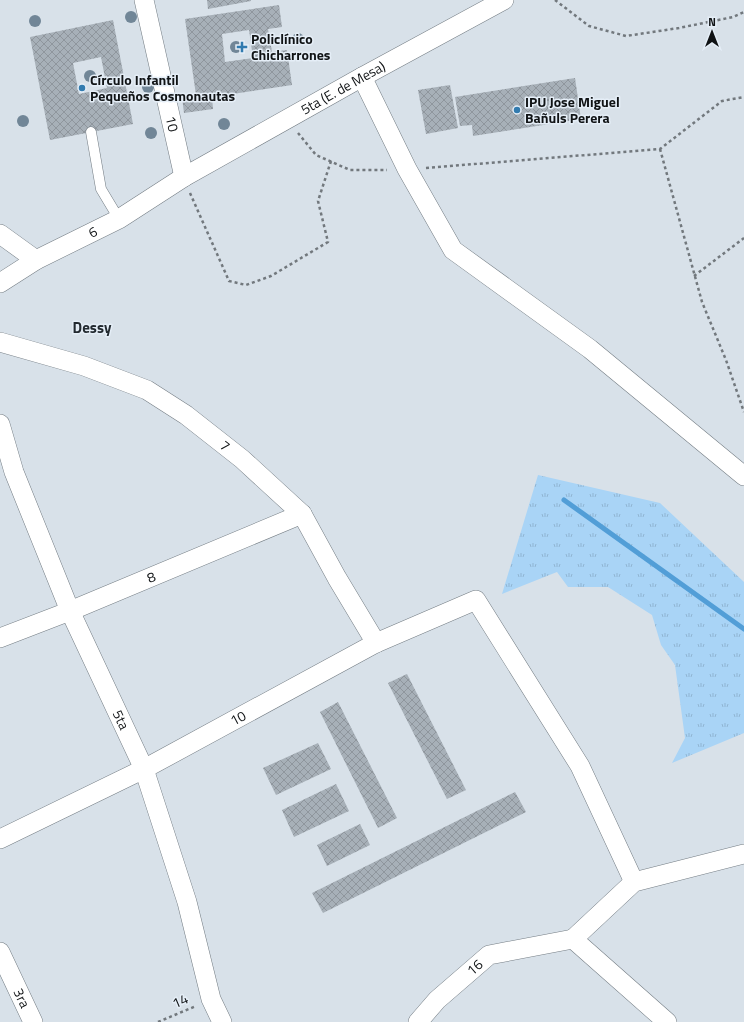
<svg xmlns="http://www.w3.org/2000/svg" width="744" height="1022" font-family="'Titillium Web',sans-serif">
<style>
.grass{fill:url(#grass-tufts)}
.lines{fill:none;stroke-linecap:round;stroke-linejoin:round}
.stream{stroke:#529ed7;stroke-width:5}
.building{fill:url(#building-cross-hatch);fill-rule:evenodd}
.lane-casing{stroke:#747d84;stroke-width:11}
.street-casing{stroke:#747d84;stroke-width:20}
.path{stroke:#72787d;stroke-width:2.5;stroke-dasharray:3 3;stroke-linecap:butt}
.lane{stroke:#fff;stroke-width:10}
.street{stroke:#fff;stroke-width:19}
.tree{fill:#718697}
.poi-dot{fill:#327baf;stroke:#e5eef7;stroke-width:1.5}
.labels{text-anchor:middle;stroke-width:3;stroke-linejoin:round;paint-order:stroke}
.poi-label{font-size:14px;font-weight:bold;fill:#101315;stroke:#e5eef7;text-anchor:start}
.street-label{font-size:14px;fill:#101315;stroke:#e5eef7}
.neighbourhood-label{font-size:15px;font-weight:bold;fill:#232a30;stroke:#e5eef7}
</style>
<defs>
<pattern id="grass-tufts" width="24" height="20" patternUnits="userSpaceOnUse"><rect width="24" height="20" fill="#a9d4f6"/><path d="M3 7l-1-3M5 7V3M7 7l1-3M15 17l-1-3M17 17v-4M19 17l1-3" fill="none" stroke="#90b5d2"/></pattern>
<pattern id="building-cross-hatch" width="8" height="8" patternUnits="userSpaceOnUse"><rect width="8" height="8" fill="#a7b0b8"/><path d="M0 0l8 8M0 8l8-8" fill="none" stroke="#8f969d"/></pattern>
</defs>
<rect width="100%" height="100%" fill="#d8e1e9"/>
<path class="grass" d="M538,475L660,503L744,582V733L672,763L685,738L675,665L661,645L652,615L608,587H568L557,572L502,594Z"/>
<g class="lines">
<path class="stream" d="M564,500L744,629"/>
</g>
<g class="building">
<path d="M207,0H251V1L208,9Z"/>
<path d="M279,5L282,27L268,29L272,52L287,50L292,85L212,97L213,109L184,113L182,97L196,95L185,19ZM249,30L253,58L225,62L222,34Z"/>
<path d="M113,20L133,124L50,140L30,37ZM101,57L107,88L79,94L73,63Z"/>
<path d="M575,78L581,119L473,136L472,125L460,126L455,97Z"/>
<path d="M450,85L458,128L426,134L418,90Z"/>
<path d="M407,674L466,790L447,799L388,683Z"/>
<path d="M338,702L397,818L378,828L320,712Z"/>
<path d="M318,743L331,769L276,795L263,768Z"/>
<path d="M336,784L349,811L294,837L282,810Z"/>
<path d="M515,792L526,812L323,913L312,893Z"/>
<path d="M360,824L370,845L327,866L317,845Z"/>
</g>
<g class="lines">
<defs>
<path id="lane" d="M91,132L101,189L119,219"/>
<g id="street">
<path id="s1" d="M144,0L184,177"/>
<path d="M362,77L407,169L453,250L590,349L744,476"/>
<path d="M0,234L36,260"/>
<path id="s2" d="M0,283L36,260L119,219L184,177L362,77L504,0"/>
<path id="s3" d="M0,342L84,366L147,390L186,415L242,459L302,514L337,578L376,643"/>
<path id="s4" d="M0,424L14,472L70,611L144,769L187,902L211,999L222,1022"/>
<path id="s5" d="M0,638L70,611L302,514"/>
<path id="s6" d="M0,839L144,769L376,643L476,600L580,766L634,882"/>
<path d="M573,939L634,882L744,854"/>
<path d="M573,939L667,1022"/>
<path id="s7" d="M0,952L33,1022"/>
<path id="s8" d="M418,1022L437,1000L489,955L573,939"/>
</g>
</defs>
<use href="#lane" class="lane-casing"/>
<use href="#street" class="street-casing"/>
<g class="path">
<path d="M555,0L589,26L626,36L679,28L733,17L744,12"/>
<path d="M298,133L316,155L350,170H387"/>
<path d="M660,149L702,302L726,360L744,412"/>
<path d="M426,168L660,149L722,101L744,97"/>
<path d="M190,193L229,281L246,285L271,276L328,242L318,201L331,161"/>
<path d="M694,276L744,238"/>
<path d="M158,1022L196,1006"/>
</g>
<use href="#lane" class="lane"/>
<use href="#street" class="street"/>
</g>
<g class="tree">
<circle cx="131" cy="17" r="6"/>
<circle cx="35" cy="21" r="6"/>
<circle cx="298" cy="39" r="6"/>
<circle cx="236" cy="47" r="6"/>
<circle cx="90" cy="76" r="6"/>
<circle cx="148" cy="87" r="6"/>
<circle cx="23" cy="121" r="6"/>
<circle cx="224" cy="124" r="6"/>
<circle cx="151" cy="133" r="6"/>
</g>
<g class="poi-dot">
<path d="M240 41h4v4h4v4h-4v4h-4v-4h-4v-4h4z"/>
<circle cx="82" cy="88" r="4"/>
<circle cx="517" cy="110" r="4"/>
</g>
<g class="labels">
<g class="poi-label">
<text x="251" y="44">Policlínico<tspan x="251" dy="16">Chicharrones</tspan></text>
<text x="90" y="85">Círculo Infantil<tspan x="90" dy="16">Pequeños Cosmonautas</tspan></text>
<text x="525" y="107">IPU Jose Miguel<tspan x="525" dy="16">Bañuls Perera</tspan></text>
</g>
<g class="street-label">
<text dy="5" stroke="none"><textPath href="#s2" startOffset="395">5ta (E. de Mesa)</textPath></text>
<text dy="5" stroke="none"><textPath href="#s1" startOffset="127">10</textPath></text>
<text dy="5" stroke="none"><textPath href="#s2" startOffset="106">6</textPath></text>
<text dy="5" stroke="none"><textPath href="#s3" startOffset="251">7</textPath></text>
<text dy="5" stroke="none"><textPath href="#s5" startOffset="163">8</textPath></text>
<text dy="5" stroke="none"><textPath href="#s6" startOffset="267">10</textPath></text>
<text dy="5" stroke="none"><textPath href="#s4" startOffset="320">5ta</textPath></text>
<text dy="5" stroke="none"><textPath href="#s8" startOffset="79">16</textPath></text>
<text dy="5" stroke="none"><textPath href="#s7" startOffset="51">3ra</textPath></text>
<text transform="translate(180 1001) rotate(-23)" y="5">14</text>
</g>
<g class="neighbourhood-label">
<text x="92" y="333">Dessy</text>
</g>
</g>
<g transform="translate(712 32)" stroke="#e5eef7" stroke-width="3" paint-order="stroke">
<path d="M0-3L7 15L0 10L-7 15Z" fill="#101315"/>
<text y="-6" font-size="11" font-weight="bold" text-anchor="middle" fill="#101315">N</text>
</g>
</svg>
